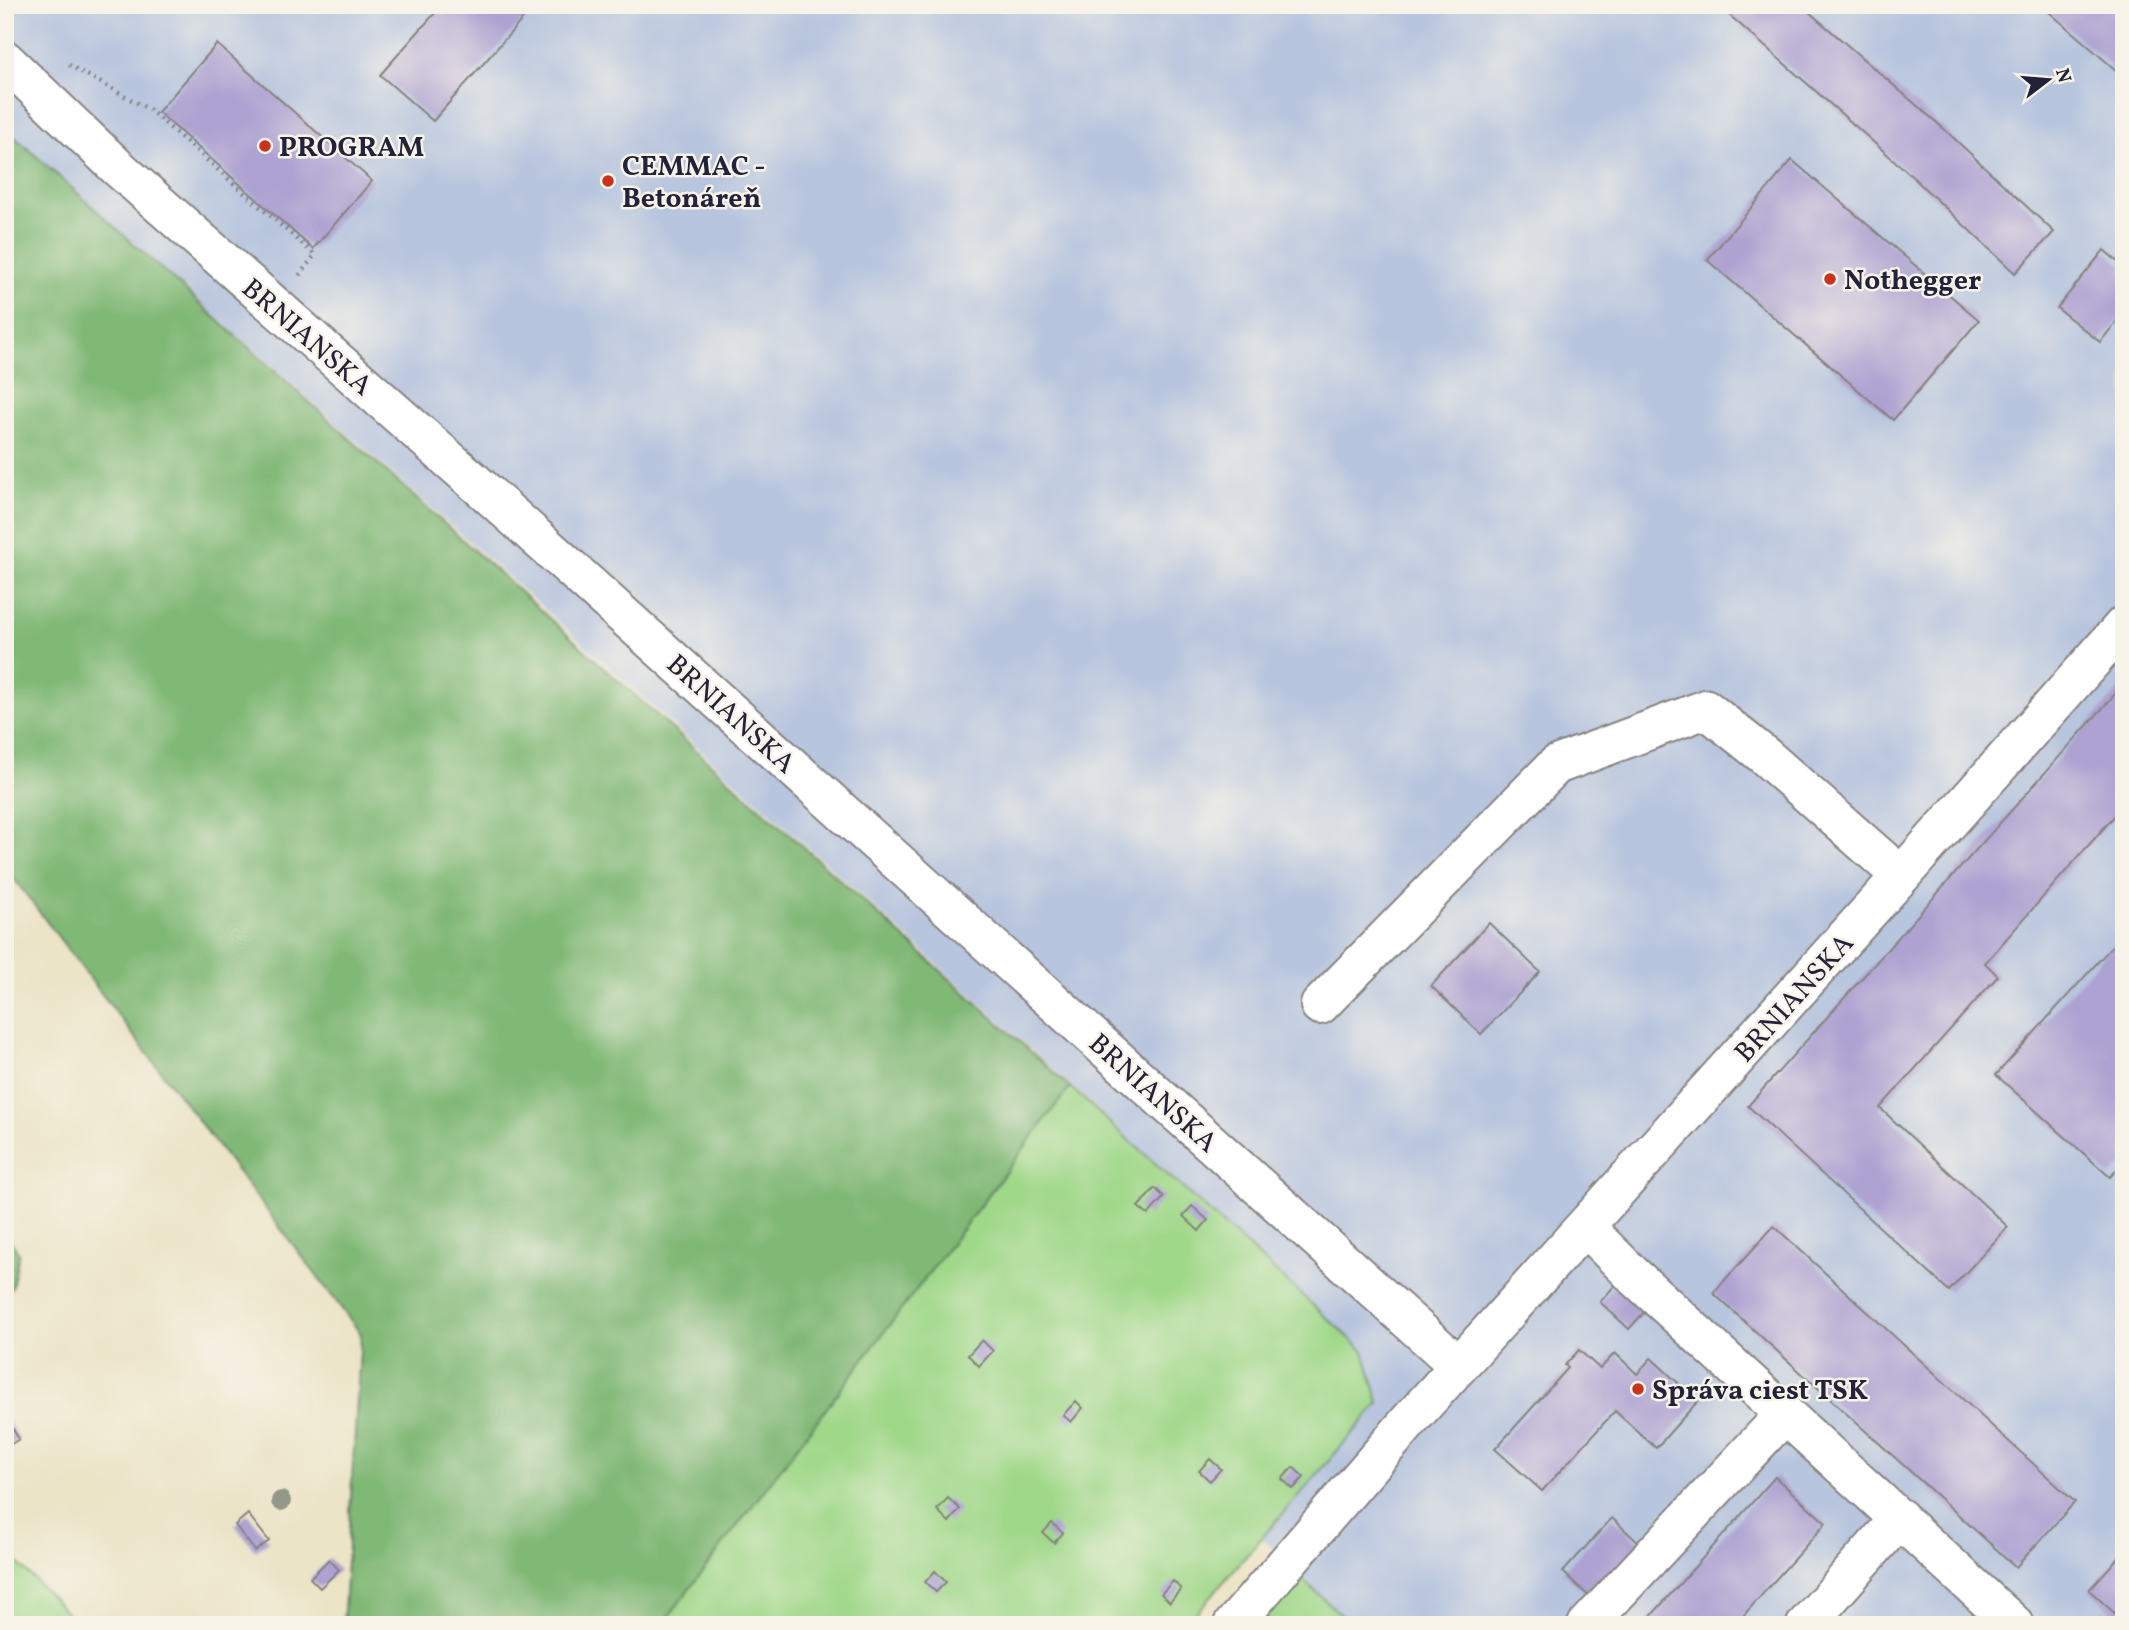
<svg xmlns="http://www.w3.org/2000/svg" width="2129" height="1630" font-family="Vollkorn,serif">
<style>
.industrial{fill:#b7c5de}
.green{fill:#a0d88a;stroke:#617d62;stroke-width:2}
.forest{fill:#80b876;stroke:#516d58;stroke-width:2}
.building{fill:#ada2d1}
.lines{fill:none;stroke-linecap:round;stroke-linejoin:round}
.minor-casing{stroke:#878381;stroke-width:42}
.path{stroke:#878381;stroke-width:4.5;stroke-dasharray:2 5;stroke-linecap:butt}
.minor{stroke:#fff;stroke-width:38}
.tree{fill:#929887}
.poi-dot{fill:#c8321e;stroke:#f7f3e8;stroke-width:2.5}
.labels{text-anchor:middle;stroke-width:5;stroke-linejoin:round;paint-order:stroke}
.poi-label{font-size:28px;font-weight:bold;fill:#22223b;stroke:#f7f3e8;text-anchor:start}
.street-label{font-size:28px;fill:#22223b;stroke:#f7f3e8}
</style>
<rect width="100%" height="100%" fill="#f7f3e8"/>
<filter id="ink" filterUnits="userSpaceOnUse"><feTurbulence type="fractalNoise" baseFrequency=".0143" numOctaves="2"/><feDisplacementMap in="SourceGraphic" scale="14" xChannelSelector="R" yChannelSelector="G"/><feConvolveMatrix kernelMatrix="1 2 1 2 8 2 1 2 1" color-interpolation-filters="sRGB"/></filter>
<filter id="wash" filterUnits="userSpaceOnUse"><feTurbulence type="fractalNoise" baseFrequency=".00686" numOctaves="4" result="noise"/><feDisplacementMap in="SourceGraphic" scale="28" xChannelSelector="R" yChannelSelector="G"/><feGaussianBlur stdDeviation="1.57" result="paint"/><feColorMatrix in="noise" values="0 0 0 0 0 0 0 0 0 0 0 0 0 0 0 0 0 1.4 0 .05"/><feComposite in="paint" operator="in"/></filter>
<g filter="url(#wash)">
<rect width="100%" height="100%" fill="#ece4c7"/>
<path class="industrial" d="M5,5H2124V1625H1352L1261,1537L1364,1351L598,657L16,137L5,154Z"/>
<g class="green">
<path d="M1070,1087L1364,1351L1379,1403L1186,1625H662Z"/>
<path d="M5,1550L79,1625H5Z"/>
<path d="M1299,1576L1352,1625H1258Z"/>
</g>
<g class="forest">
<path d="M15,137L1070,1087L662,1625H343L361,1334L5,867V154Z"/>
<path d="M5,1232L19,1254L12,1288L5,1293Z"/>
</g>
<g id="blocks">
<g class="building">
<path d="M442,5H535L433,121L380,75Z"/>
<path d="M1718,5H1801L1943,128L2054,232L2015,273L1904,169Z"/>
<path d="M2041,5H2124V77L2079,38Z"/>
<path d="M217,44L372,181L313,249L158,112Z"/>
<path d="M1792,160L1979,320L1893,420L1707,260Z"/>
<path d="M2104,250L2124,267V313L2100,342L2057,308Z"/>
<path d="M2124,684V805L1985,963L1998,976L1880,1108L2008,1227L1949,1291L1748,1106Z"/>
<path d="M1489,923L1540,972L1481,1034L1431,986Z"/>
<path d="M2124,933V1162L2110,1177L1996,1075Z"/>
<path d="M1155,1188L1164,1197L1148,1215L1138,1207Z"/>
<path d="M1192,1206L1208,1220L1199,1231L1183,1216Z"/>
<path d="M1774,1226L2075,1502L2016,1567L1713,1293Z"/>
<path d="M1618,1282L1647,1309L1629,1329L1600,1302Z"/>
<path d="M982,1340L993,1351L979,1366L968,1355Z"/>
<path d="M1579,1350L1600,1369L1615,1353L1637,1374L1651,1358L1698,1401L1656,1448L1615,1411L1542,1491L1495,1449L1568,1368L1565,1365Z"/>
<path d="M1076,1401L1083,1408L1071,1422L1063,1415Z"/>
<path d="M5,1416L19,1439L5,1448Z"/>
<path d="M1210,1459L1221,1469L1210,1481L1199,1471Z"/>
<path d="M1293,1467L1304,1477L1293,1489L1282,1479Z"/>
<path d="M1775,1477L1826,1523L1735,1625H1643Z"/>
<path d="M948,1498L960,1509L949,1522L937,1510Z"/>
<path d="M248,1514L269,1541L255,1551L235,1525Z"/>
<path d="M1612,1518L1658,1561L1609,1615L1563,1572Z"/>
<path d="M1052,1523L1063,1533L1054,1543L1043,1533Z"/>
<path d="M2124,1551V1622L2089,1590Z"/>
<path d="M329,1559L339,1570L320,1588L310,1578Z"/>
<path d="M935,1571L946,1582L936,1592L925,1582Z"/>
<path d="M1173,1581L1181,1589L1170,1602L1161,1594Z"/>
</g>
</g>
</g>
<g filter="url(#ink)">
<use href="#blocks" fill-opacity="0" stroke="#878381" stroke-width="2"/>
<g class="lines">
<defs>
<g id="minor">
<path d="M5,60L116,166L487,493L1459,1366"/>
<path d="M1320,1005L1556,765L1706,709L1766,757L1901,876"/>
<path d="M1586,1228L1632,1274L2015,1625"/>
<path d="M1233,1625L1409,1421L1901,876L2124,625"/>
<path d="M1587,1625L1785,1414"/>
<path d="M1806,1625L1900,1518"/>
</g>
</defs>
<use href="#minor" class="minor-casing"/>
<path class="path" d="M69,65L150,110L315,255L297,278"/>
<use href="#minor" class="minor"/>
</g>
<circle class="tree" cx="281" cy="1501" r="10"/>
</g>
<g class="poi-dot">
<circle cx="265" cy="146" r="7"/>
<circle cx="608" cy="181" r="7"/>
<circle cx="1830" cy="279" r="7"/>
<circle cx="1638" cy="1389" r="7"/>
</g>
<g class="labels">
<g class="poi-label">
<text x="279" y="156">PROGRAM</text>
<text x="622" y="175">CEMMAC -<tspan x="622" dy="32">Betonáreň</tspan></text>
<text x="1844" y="289">Nothegger</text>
<text x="1652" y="1399">Správa ciest TSK</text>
</g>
<g class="street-label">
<text transform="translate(308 336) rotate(41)" y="10">BRNIANSKA</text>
<text transform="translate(732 713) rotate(42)" y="10">BRNIANSKA</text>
<text transform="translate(1793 997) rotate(-48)" y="10">BRNIANSKA</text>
<text transform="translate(1154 1092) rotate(42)" y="10">BRNIANSKA</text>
</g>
</g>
<rect width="2129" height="1630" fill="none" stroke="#f7f3e8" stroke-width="28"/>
<g transform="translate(2048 80) rotate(74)" stroke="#f7f3e8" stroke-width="5" paint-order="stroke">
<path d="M0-5L12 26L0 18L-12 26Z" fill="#22223b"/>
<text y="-10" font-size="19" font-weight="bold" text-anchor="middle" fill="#22223b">N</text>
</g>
</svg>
